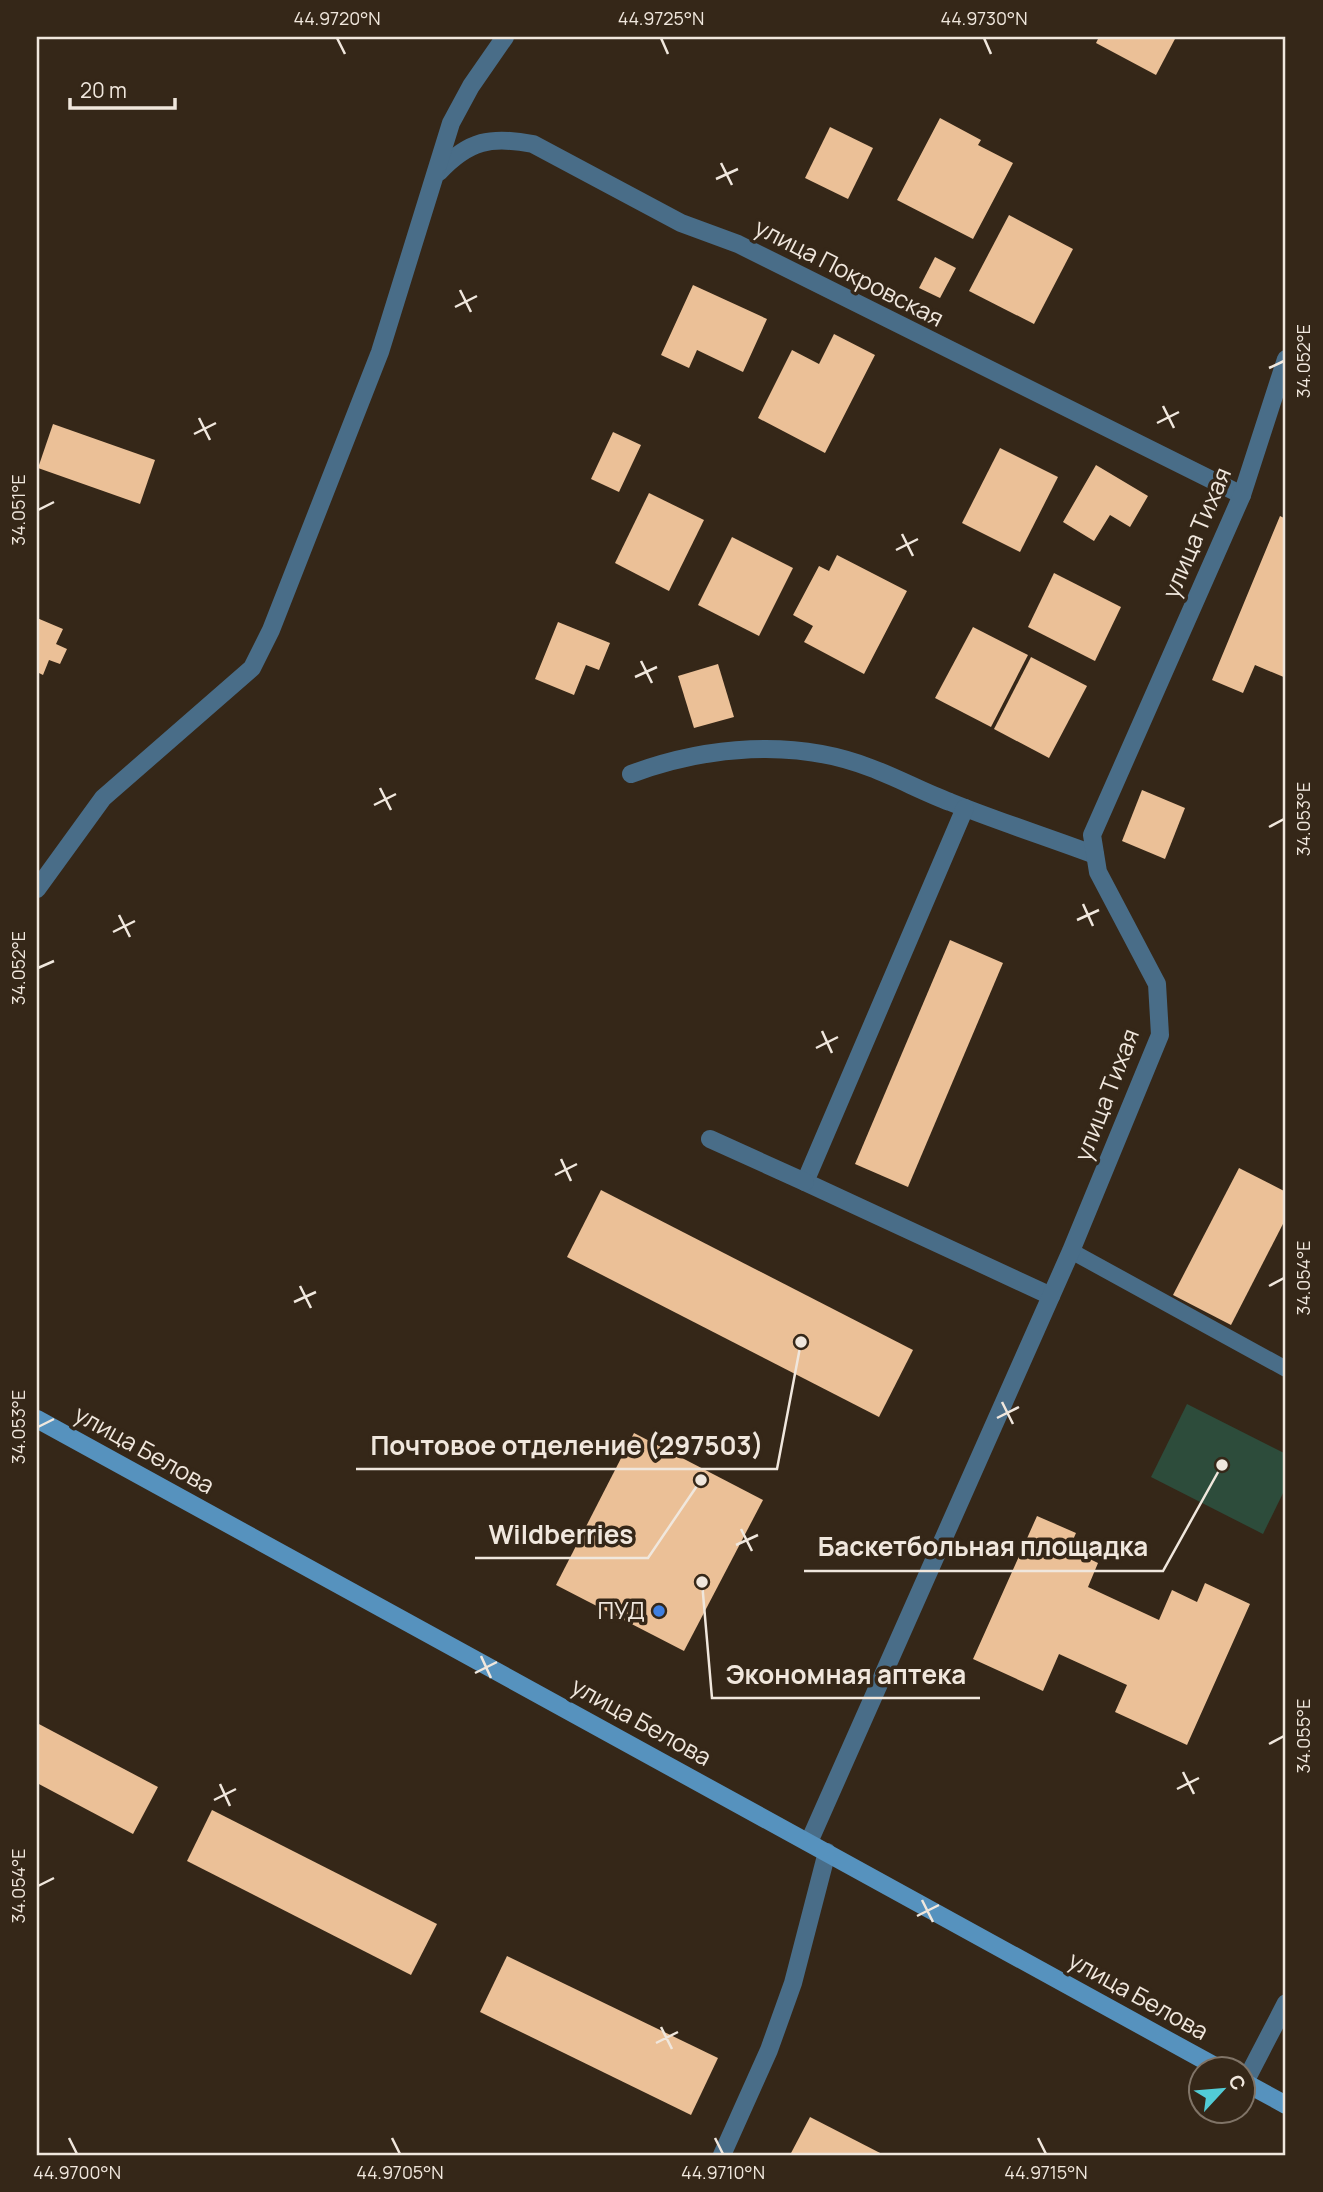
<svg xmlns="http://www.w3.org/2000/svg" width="1323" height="2192" font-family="Manrope,sans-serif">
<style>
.green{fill:#2d4c3b}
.building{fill:#ebc097}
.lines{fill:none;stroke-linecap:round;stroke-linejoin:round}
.service{stroke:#496d88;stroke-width:16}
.minor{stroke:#496d88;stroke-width:18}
.secondary{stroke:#5692be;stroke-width:18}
.ticks{fill:none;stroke:#f0e7dd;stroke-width:2.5}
.shop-dot{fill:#3f7fe0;stroke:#352718;stroke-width:2.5}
.labels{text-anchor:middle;stroke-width:7;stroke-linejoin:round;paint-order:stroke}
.street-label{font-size:24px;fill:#f0e7dd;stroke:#352718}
.poi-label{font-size:24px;fill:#f0e7dd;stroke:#352718;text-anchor:end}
.leader{fill:none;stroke:#f0e7dd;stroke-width:2.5}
.callout-dot{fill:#f0e7dd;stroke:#352718;stroke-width:2.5}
.callout-label{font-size:26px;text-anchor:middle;font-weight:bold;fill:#f0e7dd;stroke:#352718;stroke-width:7;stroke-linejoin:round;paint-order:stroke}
.neatline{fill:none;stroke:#f0e7dd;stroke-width:2.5}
.ticks-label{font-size:18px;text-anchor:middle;fill:#f0e7dd}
</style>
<rect width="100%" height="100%" fill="#352718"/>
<path class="green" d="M1187,1404L1286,1454V1487L1263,1534L1151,1477Z"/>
<g class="building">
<path d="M1099,37H1176L1156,75L1096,43Z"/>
<path d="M940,118L981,140L978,145L1013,163L973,239L897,200Z"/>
<path d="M830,127L873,148L848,199L805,178Z"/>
<path d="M1009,215L1073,249L1034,324L969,291Z"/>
<path d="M935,257L956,268L940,298L919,288Z"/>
<path d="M693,285L767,319L743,372L697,350L689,368L661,355Z"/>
<path d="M834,334L875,355L825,453L758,418L792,350L819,364Z"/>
<path d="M53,424L155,460L140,504L38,468Z"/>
<path d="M613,432L641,445L619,492L591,479Z"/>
<path d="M1000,448L1058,477L1020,552L962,523Z"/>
<path d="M1096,465L1148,496L1130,527L1110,515L1094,541L1063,522Z"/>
<path d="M649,493L704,520L669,591L615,563Z"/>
<path d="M1280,516L1286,519V678L1255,665L1243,693L1212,680Z"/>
<path d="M732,537L793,568L759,636L698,605Z"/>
<path d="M837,555L907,591L864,674L804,642L813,626L793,615L819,566L829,571Z"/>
<path d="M1054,573L1121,607L1095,661L1028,627Z"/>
<path d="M37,618L63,629L56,644L67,649L60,664L49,660L43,675L37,672Z"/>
<path d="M558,622L610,643L599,670L586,665L574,695L535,679Z"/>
<path d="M973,627L1028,655L991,727L935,698Z"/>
<path d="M1031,657L1087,686L1049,758L994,729Z"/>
<path d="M718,664L734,717L694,728L678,676Z"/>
<path d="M1142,790L1185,808L1165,859L1122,841Z"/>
<path d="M950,940L1003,963L908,1187L855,1164Z"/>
<path d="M1239,1168L1286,1192V1218L1231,1325L1173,1295Z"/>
<path d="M601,1190L913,1350L879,1417L567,1257Z"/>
<path d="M634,1433L763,1500L684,1651L556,1585Z"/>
<path d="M1037,1516L1076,1533L1069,1549L1098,1563L1088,1587L1159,1620L1172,1590L1197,1602L1205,1583L1250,1604L1187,1745L1115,1712L1127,1685L1059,1654L1043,1691L973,1659Z"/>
<path d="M37,1723L158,1787L133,1834L37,1783Z"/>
<path d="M212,1810L437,1924L411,1975L187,1861Z"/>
<path d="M507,1956L718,2058L691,2115L480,2012Z"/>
<path d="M810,2117L884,2155H790Z"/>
</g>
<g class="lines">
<path class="service" d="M1071,1251L1286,1369"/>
<g class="minor">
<path d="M439,172C469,140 491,136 533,144L681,223L738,244L1242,495"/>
<path d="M631,774C706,746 795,738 871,768C898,778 923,792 950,802C997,821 1047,837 1095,855"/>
<path d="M965,808L805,1182L1051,1296"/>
<path d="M37,889L103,798L252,668L271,630L380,352L451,123L471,86L505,37"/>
<path d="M710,1139L805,1182"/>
<path d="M809,1842L1071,1251L1160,1035L1157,984L1098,872L1092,835L1242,495L1286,359"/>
<path d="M1245,2082L1286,2003"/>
<path d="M722,2155L769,2050L793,1983L827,1852"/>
</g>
<g class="secondary">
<path d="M37,1419L1222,2070"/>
<path d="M1242,2081L1286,2105"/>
</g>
</g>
<path class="ticks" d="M337,38L345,54M661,38L668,54M984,38L991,54M721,163L732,185M716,179L738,169M460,290L471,312M455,307L477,296M1269,368L1284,361M1163,406L1174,428M199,418L210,440M1157,423L1179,412M194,434L216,423M38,510L54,502M902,534L913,556M896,550L918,539M641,661L652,683M635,677L657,667M380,788L391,810M374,805L396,794M1269,827L1284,819M1083,904L1093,926M119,915L130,937M1077,920L1099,910M113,932L135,921M38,968L54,961M822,1031L832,1053M816,1048L838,1037M561,1159L571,1181M555,1175L577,1164M300,1286L311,1308M1269,1286L1284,1278M294,1302L316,1292M1002,1402L1013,1424M997,1418L1019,1407M38,1427L54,1419M741,1529L752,1551M736,1545L758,1535M481,1656L491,1678M475,1673L497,1662M1269,1744L1284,1736M1183,1772L1194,1794M220,1784L230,1806M1177,1789L1199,1778M214,1800L236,1789M38,1886L54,1878M922,1900L933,1922M917,1916L939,1905M661,2027L672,2049M656,2043L678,2032M69,2138L77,2154M392,2138L400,2154M715,2138L723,2154M1038,2138L1046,2154"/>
<circle class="shop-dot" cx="659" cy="1611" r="7"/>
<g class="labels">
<g class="street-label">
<text transform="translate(849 273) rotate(27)" y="8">улица Покровская</text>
<text transform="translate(1197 533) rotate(-67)" y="8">улица Тихая</text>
<text transform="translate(1107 1095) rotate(-69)" y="8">улица Тихая</text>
<text transform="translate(144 1450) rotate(29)" y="8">улица Белова</text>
<text transform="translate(641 1722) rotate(29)" y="8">улица Белова</text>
<text transform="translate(1138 1996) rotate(29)" y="8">улица Белова</text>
</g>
<g class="poi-label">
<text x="645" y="1619">ПУД</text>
</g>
</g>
<path class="leader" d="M801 1342L777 1469H356M701 1480L648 1558H475M1222 1465L1163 1571H804M702 1582L712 1698H980"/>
<g class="callout-dot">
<circle cx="801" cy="1342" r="7"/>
<circle cx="701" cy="1480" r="7"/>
<circle cx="1222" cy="1465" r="7"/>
<circle cx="702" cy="1582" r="7"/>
</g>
<g class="callout-label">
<text x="567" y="1455">Почтовое отделение (297503)</text>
<text x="561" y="1544">Wildberries</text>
<text x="983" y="1556">Баскетбольная площадка</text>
<text x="846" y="1684">Экономная аптека</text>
</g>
<rect width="1323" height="2192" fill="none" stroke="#352718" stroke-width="77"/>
<g transform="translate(1222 2090) rotate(64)"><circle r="33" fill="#352718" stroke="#807467" stroke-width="2"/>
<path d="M0-5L12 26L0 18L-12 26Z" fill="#52ccd6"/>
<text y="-10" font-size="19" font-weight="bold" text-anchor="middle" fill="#f0e7dd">С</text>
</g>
<path d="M70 98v10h105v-10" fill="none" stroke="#f0e7dd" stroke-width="3.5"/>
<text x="80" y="98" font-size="21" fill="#f0e7dd" stroke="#352718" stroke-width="5" paint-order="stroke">20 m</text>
<rect x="38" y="38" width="1246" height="2116" class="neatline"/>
<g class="ticks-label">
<text x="337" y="25">44.9720°N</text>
<text x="661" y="25">44.9725°N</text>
<text x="984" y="25">44.9730°N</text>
<text transform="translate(1304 361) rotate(-90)" y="6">34.052°E</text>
<text transform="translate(19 510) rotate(-90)" y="6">34.051°E</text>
<text transform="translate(1304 819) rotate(-90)" y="6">34.053°E</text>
<text transform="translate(19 968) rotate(-90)" y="6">34.052°E</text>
<text transform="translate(1304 1278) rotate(-90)" y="6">34.054°E</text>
<text transform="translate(19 1427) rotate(-90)" y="6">34.053°E</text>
<text transform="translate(1304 1736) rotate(-90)" y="6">34.055°E</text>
<text transform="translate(19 1886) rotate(-90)" y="6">34.054°E</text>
<text x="77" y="2179">44.9700°N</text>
<text x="400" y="2179">44.9705°N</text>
<text x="723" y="2179">44.9710°N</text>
<text x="1046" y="2179">44.9715°N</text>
</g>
</svg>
